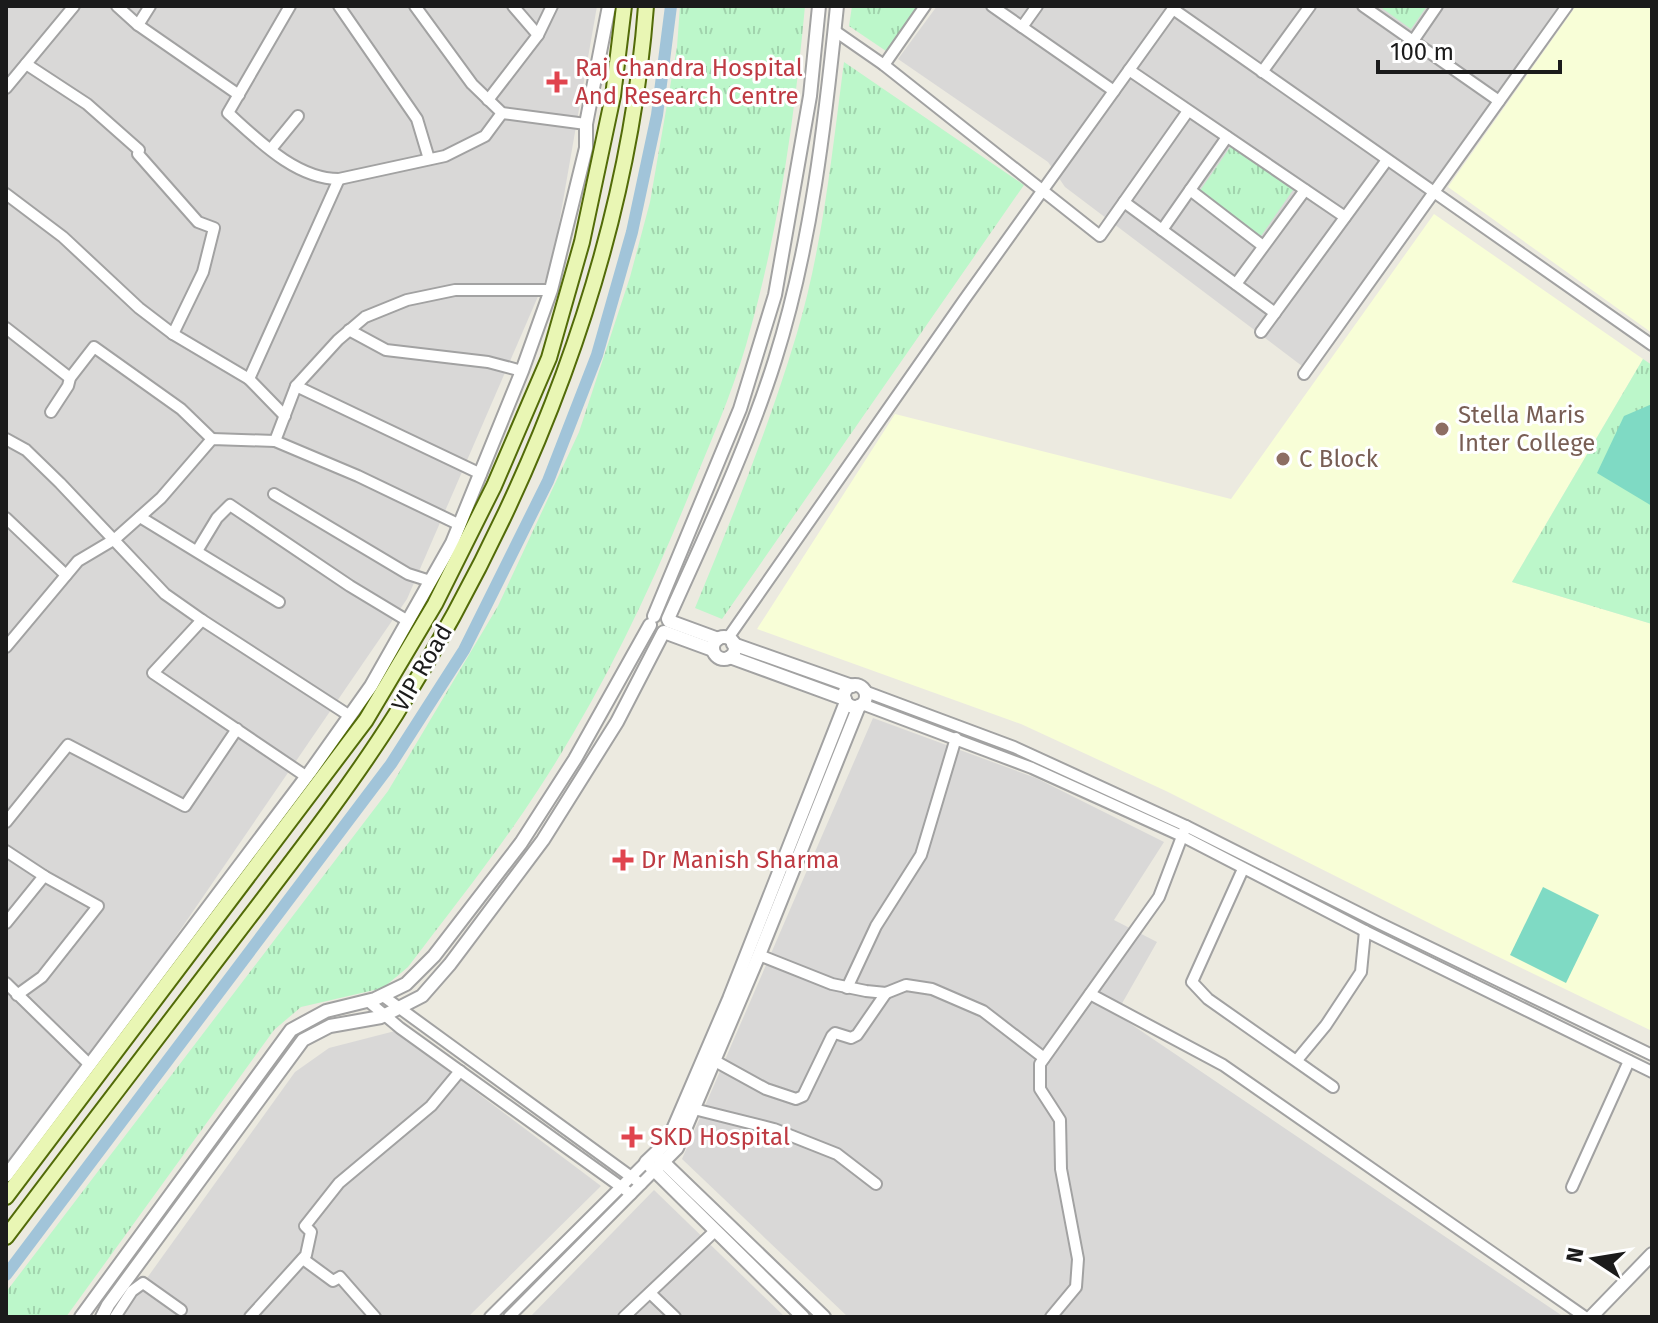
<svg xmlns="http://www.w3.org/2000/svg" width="1658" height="1323" font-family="'Fira Sans',sans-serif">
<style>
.residential{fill:#d9d8d7}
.education{fill:#f8fed7}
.park{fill:url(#park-tufts)}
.pitch{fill:#7fdac4}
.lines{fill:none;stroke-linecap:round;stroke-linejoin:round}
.canal{stroke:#a1c4d9;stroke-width:12}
.minor-casing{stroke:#a2a2a2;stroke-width:14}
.tertiary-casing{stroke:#a2a2a2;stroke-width:16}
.secondary-casing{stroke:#526b08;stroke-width:18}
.minor{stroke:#fff;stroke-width:10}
.tertiary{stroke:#fff;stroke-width:12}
.secondary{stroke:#e9f6b4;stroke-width:14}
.health-dot{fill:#e0444e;stroke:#fff;stroke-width:3}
.education-dot{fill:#8d6e63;stroke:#fff;stroke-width:3}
.labels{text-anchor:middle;stroke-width:6;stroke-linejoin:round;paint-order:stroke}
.health-label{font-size:24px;fill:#be3a42;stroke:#fff;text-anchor:start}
.education-label{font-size:24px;fill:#785e54;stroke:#fff;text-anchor:start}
.street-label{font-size:24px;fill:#1b1b1b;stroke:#fff}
</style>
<defs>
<pattern id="park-tufts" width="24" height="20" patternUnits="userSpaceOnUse" patternTransform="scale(2)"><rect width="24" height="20" fill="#bcf7ca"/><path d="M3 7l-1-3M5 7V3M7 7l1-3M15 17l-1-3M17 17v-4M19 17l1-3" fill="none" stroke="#a1d3ad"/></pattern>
</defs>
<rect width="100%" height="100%" fill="#eceae0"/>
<g class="residential">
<path d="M6,6H597L552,264L407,599L48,1123L6,1178Z"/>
<path d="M937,6H1559L1302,366L1065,187L1048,162L898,59Z"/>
<path d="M873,718L1036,778L1164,842L1114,920L1157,942L1116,1014L1564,1317H848L682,1159Z"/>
<path d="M395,1031L601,1186L468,1317H119L295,1072L329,1048Z"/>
<path d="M654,1190L785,1317H530Z"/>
</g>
<g class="education">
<path d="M1576,6H1652V333L1448,187Z"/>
<path d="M1434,214L1643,359L1512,582L1652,624V1031L1445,931L1166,791L1021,724L757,629L895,414L1231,499Z"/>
</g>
<g class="park">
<path d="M680,6H805C795,113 780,223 751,327C738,378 717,427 697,475C654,583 604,689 540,787C500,849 453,908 408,967L383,988L301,1007L274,1030L66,1317H6V1292L388,791L498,606L579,432L630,277L650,202L677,47Z"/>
<path d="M852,6H918L886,51L849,26Z"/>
<path d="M1379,6H1427L1411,29Z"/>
<path d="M844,62L1024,185L722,619L695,608C732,518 769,427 797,333C823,245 832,153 844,62Z"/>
<path d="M1231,146L1293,190L1261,236L1199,192Z"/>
<path d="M1643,359L1652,365V624L1512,582Z"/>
</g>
<g class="pitch">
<path d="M1652,404V506L1597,473L1624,416Z"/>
<path d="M1543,887L1599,915L1566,983L1510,955Z"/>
</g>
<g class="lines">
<path class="canal" d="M6,1275L391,764L464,650L548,481L597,355L632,232L657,115L671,6"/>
<defs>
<g id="minor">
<path d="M117,6L138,25L239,95"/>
<path d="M290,6L228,113C258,140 296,179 339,179L445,156L485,136L502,113"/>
<path d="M339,6L417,119L429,159"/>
<path d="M415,6L472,84L502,113L586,124"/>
<path d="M513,6L538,35"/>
<path d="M992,6L1114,91"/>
<path d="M1363,6L1499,101"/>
<path d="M1173,9L1652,345"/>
<path d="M138,25L150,6"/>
<path d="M1022,27L1037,6"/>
<path d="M835,31L884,65L1100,236L1188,111"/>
<path d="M1413,41L1437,6"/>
<path d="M26,64L87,104L139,150L138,154L198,222L214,228L203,272L173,334"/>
<path d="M884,65L925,6"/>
<path d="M1129,70L1345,217"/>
<path d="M1262,72L1310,6"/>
<path d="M6,88L74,6"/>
<path d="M488,100L538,35L552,6"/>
<path d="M271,149L298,116"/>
<path d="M1190,190L1263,246"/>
<path d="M6,194L63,237L139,308L173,334L249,379L285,416"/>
<path d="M1124,202L1275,313"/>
<path d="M1162,230L1227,137"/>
<path d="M1236,284L1305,190"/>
<path d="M6,328L70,378"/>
<path d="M349,330L386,350L488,362L522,371"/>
<path d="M1261,332L1387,160"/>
<path d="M1304,374L1567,6"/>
<path d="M249,379L339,179"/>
<path d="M296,386L481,474"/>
<path d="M51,412L68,386L70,378L94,347L181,409L212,439"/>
<path d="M6,439L26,450L60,483L165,594L202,620"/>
<path d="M275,441L296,386L338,340L365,317L407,300L455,290H551"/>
<path d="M274,494L408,574L430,581"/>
<path d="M140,517L279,602"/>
<path d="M6,518L66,575"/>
<path d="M197,551L217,518L230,505L350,586L408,621"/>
<path d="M728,638L964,300L1175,6"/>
<path d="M6,647L78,561L115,539L161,498L212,439L275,441L358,476L460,525"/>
<path d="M864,691L1014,747L1186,826"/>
<path d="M862,704L1032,768L1182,836L1365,931L1652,1072"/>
<path d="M307,777L153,673L202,620L350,716"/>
<path d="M6,822L68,745L185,806L237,729"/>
<path d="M6,851L44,876L6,923"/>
<path d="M1243,869L1192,982L1208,999L1333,1087"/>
<path d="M759,955L832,984L866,991L886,993L906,985L932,989L983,1011L1044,1058"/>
<path d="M6,983L90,1065"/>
<path d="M847,988L876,926L921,855L956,738"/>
<path d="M1090,994L1223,1065L1585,1317"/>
<path d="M17,995L42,977L98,906L44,876"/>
<path d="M383,996L641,1184"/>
<path d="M368,1001L400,1028L631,1194"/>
<path d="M1297,1060L1326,1025L1361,972L1365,931"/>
<path d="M715,1061L766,1089L796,1099L803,1096L832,1036L835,1033L851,1038L857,1035L886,993"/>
<path d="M694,1109L774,1129L837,1154L876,1184"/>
<path d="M1572,1187L1629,1061"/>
<path d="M303,1259L333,1281L340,1277L375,1317"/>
<path d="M650,1293L675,1317"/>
<path d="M115,1317L132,1291L143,1283L181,1310"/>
<path d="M250,1317L306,1255L311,1232L305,1226L339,1183L431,1106L460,1071"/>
<path d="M490,1317L646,1162"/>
<path d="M509,1317L654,1171"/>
<path d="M624,1317L715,1231"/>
<path d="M1051,1317L1076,1287L1078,1259L1061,1169L1060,1120L1040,1089V1064L1159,897L1186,826L1379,923L1652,1055"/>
</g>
<g id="tertiary">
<path d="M654,616L740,409L775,295L810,96L819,6"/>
<path d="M668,619C706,534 747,449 775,360C811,246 825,124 837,6"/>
<path d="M669,621L718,639"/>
<path d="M664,632L713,650"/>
<circle cx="724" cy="648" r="11"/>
<path d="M733,644L852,686"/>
<path d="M730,657L845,699"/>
<circle cx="855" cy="696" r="11"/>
<path d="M657,1156L824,1317"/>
<path d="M654,1171L677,1148L759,955L859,706"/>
<path d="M6,1176L310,772L371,686L452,543L522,371L551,290L586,148V124L609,6"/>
<path d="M81,1317L291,1030L326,1011L375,999L406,984L434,956L521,843L575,759L650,625"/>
<path d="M102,1317L108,1305L303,1040L330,1026L381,1017L422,996L450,964L543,840L617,722L663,633"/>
<path d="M803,1317L646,1162L668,1141L729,999L846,702"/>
<path d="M1591,1317L1652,1254"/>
</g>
<g id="secondary">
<path d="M6,1197L366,720L435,604L494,486L549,358L582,242L613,96L624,6"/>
<path d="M6,1237C83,1135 160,1034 238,932C292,861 348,790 396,714C528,501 627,258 646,6"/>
</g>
</defs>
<use href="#minor" class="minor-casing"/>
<use href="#tertiary" class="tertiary-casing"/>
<use href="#secondary" class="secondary-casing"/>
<use href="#minor" class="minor"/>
<use href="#tertiary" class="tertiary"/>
<use href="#secondary" class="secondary"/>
</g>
<g class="health-dot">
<path d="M553 70h8v8h8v8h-8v8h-8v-8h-8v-8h8z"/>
<path d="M619 848h8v8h8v8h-8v8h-8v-8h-8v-8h8z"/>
<path d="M628 1125h8v8h8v8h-8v8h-8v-8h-8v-8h8z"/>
</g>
<g class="education-dot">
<circle cx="1442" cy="429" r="8"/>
<circle cx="1283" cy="459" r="8"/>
</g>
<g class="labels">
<g class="health-label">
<text x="575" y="76">Raj Chandra Hospital<tspan x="575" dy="28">And Research Centre</tspan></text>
<text x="641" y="868">Dr Manish Sharma</text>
<text x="650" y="1145">SKD Hospital</text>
</g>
<g class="education-label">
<text x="1458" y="423">Stella Maris<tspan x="1458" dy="28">Inter College</tspan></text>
<text x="1299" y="467">C Block</text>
</g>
<g class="street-label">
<text transform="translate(422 668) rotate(-60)" y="8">VIP Road</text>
</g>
</g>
<rect width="1658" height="1323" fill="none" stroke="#1b1b1b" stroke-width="16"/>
<g transform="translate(1594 1259) rotate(282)" stroke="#ffffff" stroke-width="6" paint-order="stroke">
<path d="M0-6L14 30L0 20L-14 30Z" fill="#1b1b1b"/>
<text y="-12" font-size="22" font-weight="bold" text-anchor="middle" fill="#1b1b1b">N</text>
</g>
<path d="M1378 60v12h182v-12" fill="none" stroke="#1b1b1b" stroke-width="4"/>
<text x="1390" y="60" font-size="24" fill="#1b1b1b" stroke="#ffffff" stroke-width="6" paint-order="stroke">100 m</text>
</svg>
